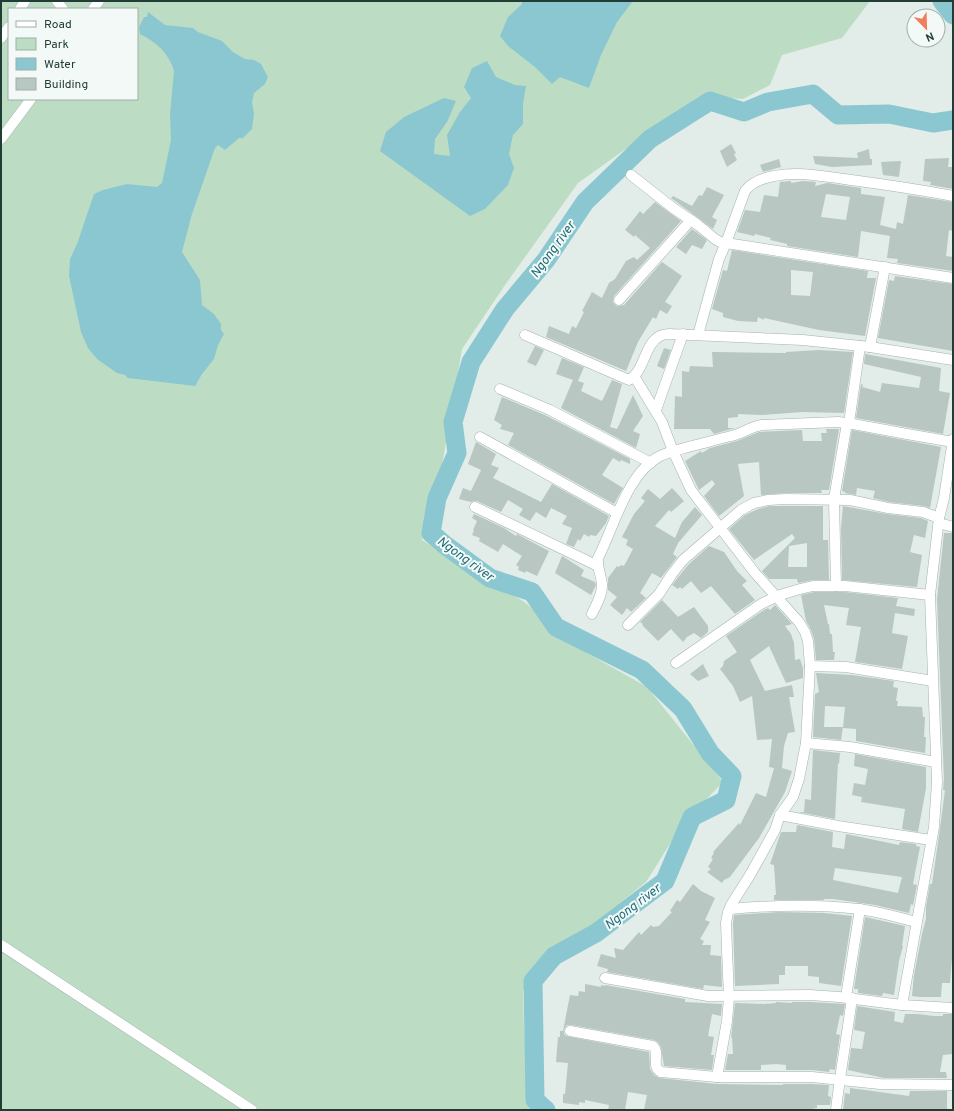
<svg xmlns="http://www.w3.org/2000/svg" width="954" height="1111" font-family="Overpass,sans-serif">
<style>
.green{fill:#bcddc4;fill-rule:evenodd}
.water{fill:#8bc7d1}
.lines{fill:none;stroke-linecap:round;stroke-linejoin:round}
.river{stroke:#8bc7d1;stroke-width:19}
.building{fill:#b8c7c1;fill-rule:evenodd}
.street-casing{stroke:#a5b4af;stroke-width:11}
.street{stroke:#fff;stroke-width:10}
.labels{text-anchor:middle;stroke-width:4;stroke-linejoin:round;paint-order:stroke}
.water-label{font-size:13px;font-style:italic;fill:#1d6b79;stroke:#f3f9f6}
</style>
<rect width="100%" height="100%" fill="#e2ece8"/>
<path class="green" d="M1,1H870L842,38L782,55L770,85L743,99L700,96L578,183L505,285L462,349L443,460L422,540L523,601L587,653L647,687L723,782L683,823L646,882L593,925L535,964L523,991L524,1028L531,1110H1ZM9,9H137V99H9Z"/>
<g class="water">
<path d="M522,1H633L617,22L601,55L589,88L560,77L552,84L535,67L508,46L500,36L508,17L522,4Z"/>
<path d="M148,12L165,25L193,28L198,32L222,41L233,52L245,59L254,60L261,64L268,77L265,84L254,93L252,102L254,114L252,129L243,138H239L225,150L218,145L215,148L192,214L182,252L200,280L202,305L214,314L221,324V330L224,334L218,345L214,359L202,374L195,386L128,378L125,375L117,373L97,359L88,348L81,332L69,276L70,259L77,244L94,194L103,190L127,184L157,187L162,183L171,140L170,114L174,71C169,53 156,42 140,34L139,27L144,17H147Z"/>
<path d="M487,61L496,77L515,85L526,86L523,104V124L513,135L509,154L514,168L508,185L485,209L470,216L380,151L386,132L404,117L444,98L456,101L447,122L435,139L434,154L450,156L447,135L460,112L471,98L464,87L472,68Z"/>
</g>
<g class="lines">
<g class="river">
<path d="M942,1L953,15"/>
<path d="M546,1110L535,1100L533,981L554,956L596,933L665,881L692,817L726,800L732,776L710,753L683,709L642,670L556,627L532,592L490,578L445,545L431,533L437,498L457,453L453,422L471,362L505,309L546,260L585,202L650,139L710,101L744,112L768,102L813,94L838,115L889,114L933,123L953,120"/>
</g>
</g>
<g class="building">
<path d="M731,144L736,153L734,154L737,160L727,167L720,151Z"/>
<path d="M869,149L870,159H872V165L832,167L815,164L813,156L858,158L857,153Z"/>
<path d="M949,158L948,167H953V189L930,185L931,182L923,181L925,159Z"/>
<path d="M779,159L781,167L763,172L760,165Z"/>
<path d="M901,161L899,177L883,175L881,162Z"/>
<path d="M791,181V183L803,181L816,182L815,186L827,183L861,188V194L885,197L880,225L896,229L897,222L903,224L908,195L953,202V231L949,230L946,256L953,257V271L897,263L898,259L887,258L890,236L861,231L858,257L787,246V244L770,240L771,238L755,234L754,236L737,232L745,210L760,212L764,195L778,197L780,182ZM826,194L850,197L846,220L821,217Z"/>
<path d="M707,187L724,195L712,217L717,220L713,229L671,198L673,196L692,206L699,195L702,196Z"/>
<path d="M655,202L681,221L614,296L613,302L617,306L624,305L662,262L682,276L665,302L672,306L667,314L660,310L656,319L653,317L638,342L626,371L546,337L549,326L569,334L572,326L576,328L584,312L582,311L592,292L602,298L609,283L615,279L626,261L634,257L637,260L650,248L635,235L634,237L625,230L640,211L643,214Z"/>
<path d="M692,229L707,240L702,249L692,245L686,254L676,247Z"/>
<path d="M732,250L868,271L867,278H876L865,336L819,330L764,318V320L758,317L757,322L738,321L723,317V313L712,309L723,270L727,271ZM791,270L813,272L810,296L791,295Z"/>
<path d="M895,276L953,284V351L878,338L889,280L894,281Z"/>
<path d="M535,346L544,350L536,366L527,362Z"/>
<path d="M664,348L671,350L664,369L657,366Z"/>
<path d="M819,350L853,352L844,413L803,412L761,415L738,414V417L728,418V428H735L714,434L710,429H674L675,396L682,397V371L689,372L690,366L713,367L712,352L786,353V352Z"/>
<path d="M865,354L941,368L939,391L950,393L943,434L856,418L861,384L863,385L862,387L880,392L882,383L919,388L921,377L864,364Z"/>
<path d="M562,358L584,367L578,381L584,383L581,391L602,401L612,380L622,384L610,427L617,429L633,395L643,416L633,431L640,434L636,448L561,408L573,380L556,374Z"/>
<path d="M502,397L547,416L630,459V464L621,460L620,462L613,458L602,475L623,488L614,504L508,445L514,433L500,429L502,425L494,420Z"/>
<path d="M826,429H839L829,490H821L822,493H786L761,495L759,462L738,464L744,496L719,516L704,496L715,484L712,480L699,490L685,461L701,451L702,453L710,448L737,441L759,432L802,430L803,441H822L821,433H827Z"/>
<path d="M852,430L941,447L930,508L924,506L889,502L873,498L875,491L857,488L856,495L845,493V492L842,491Z"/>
<path d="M476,442L496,454L491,465L499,468L493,478L541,502L552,484L609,516L606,523L596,536L590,535L589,537L584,534L580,541L578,539L574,547L566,544L572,528L562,524L567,516L551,508L546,518L536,512L530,521L519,515L523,509L508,500L501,512L477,501H474L471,502L459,499L463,488L471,491L481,470L468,464Z"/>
<path d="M672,488L684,501L671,512L669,510L655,526L675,538L682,522L695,507L702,515L678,543L673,554L677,557L661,578L652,573L640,593L646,598L631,612L627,608L622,615L610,605L617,597L608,590V578L617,566L619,567L621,565L624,566L633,549L626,545L628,540L622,537L634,514L645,501L641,498L648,489L660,499Z"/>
<path d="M769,506H823V540H828L829,580H813L798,583L797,579H769L762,571L795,538L792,534L754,560L729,529L745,515L758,509ZM807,543V567H788L789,546Z"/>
<path d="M843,506L887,514L921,518L928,521L925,538L914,535L910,552L922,555L917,587L842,580L841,528Z"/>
<path d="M474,514L504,528L516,536L517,534L528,540L549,551L537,576L526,571L525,573L518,570L519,567L516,565L522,556L503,544L498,552L479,541L480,538L472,535L474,530H473L477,521L472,518Z"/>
<path d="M944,533H953V714H952L953,736V946L950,983H942L941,997H920L912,996L914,975L922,934L926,919V907L930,884H932L940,828L945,790H943L944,779L937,599Z"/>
<path d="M709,546L724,552L737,571L747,581L742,585L755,600L735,614L711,586L701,593L691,581L682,589L680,587L678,589L672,585L688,565Z"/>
<path d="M562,556L584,570L581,576L595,582L596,585L591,595L555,573Z"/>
<path d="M814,592H845L898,598L896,606L915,609L914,616L895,613L892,633L908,636L902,669L855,662L861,627L846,625L849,608L824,605L828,624H829L830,634H832L833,652H835L834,660H816L814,639L811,630L806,621L801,595Z"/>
<path d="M662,600L678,617L694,607L708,626V632L701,638L694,633L687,637L683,642L671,629L658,641L642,625L643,624L640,622Z"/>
<path d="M775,605L792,624L785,626L791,634L794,643L795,660L800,659L803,668V678L786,683L769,646L750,660L765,691L792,685L794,697H789L795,732L788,733L784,746L782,768L792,771L785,792L759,838L730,877L724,880L722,883L707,872L711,869L708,867L713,859L711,858L714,853L713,852L739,823L740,825L756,793L766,797L774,768L769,767L772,739L757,740L752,696L740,702L733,686L720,669L723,666L724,661L737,652L726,636L764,610L768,608L770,610Z"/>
<path d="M703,664L709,676L698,681L690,674Z"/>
<path d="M816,673L852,675L894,681L893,687L898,688L896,701H898L897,706L922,707L923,717H925L924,737H926L925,753L856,741V729L843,728L845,707L825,706L824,727H843L841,740L813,737L815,694L819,692Z"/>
<path d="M813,750L840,753L839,764L838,763L835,819L798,812H804L805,799L811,800Z"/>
<path d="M855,754L926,767V788L918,832L902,829L905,809L861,802L862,797L852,795L854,783L865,785L868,769L854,766Z"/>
<path d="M797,825L833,832L832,847L844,849L846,834L899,845L900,842L916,844V846L920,847L913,884L917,885L913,905L911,904L909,913L875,905L833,899H824V900H774V895H776L774,865L770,864L781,832H796ZM835,868L880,874L902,877L898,893L833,880Z"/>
<path d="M693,884L701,891L715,898L705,920L710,922L700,939L704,941L702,945H711L710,955L721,956L722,987L704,985L703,989L607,972L608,969L597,966L601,954L616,958L614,948L623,950L639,932L641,935L651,925L653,927L659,926L672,912L670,911L677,900L680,902Z"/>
<path d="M779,912L824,913L852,916L841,986L819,983V977L808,976V966H785V975H779V984L735,986L733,923L734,915Z"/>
<path d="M865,917L905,926L902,946H903L899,961L894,995L883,993L882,996L858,993V989H854Z"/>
<path d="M585,984L601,987V985L605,986V985L685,999V1002L722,1004L721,1016L712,1014L708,1036L714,1037L711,1055H714L712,1070L664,1066L661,1047L658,1042L654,1040L571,1025H567L564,1029V1034L566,1036L649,1052L650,1069L654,1075L660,1078L717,1084L783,1085V1084H812L829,1085L828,1096L831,1097L830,1105H817V1108L805,1110H644L647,1095L628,1092L625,1110H608L609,1105L585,1100V1103L579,1102V1105L563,1103V1094H565L568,1063L556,1062L558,1037H560V1031H563L570,995L578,996L579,991L585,992Z"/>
<path d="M776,1002L792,1003V1002H810L845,1004L843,1016L840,1015L836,1034L840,1035L835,1070L830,1069L829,1072L812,1070H786V1065L776,1064L761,1065V1070H725L728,1054H733L732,1037L731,1038L735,1003L765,1004L776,1003Z"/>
<path d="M857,1006L895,1012L894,1021L903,1023L905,1014H917L934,1016H943V1014H953V1054L943,1055L940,1072H946L947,1078H884L848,1070L851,1048L862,1049L865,1032L854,1030Z"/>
<path d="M850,1088L909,1096L910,1091H947V1110H843L845,1093L850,1094Z"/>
</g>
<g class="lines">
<defs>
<g id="street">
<path d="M57,1L63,9"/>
<path d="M20,9L25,1"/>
<path d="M93,9L99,1"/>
<path d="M1,38L9,27"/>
<path d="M1,139L31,99"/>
<path d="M631,175L673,208L698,225L715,239L720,242L726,243L745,191C752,182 763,178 774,176C797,171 822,176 844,179C881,184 917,189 953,196"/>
<path d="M619,300L691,220"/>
<path d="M525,335L629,380C645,371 644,344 660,336C662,335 666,334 669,334L803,340L870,347L953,360"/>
<path d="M698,335L719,259L726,243L953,278"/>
<path d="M870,347L885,267"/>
<path d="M634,376L662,422L673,451L691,490L755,573L799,622L805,632L808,641L810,666L806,743L850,747L936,762"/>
<path d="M500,389L550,410L651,463"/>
<path d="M656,410L683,334"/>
<path d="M849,423L860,346"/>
<path d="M480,437L617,513"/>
<path d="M475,507L598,566"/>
<path d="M939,523L953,527"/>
<path d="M836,586L834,499L847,423"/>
<path d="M592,614C596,605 603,594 602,584C601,575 597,567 598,558C614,527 627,473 660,456C670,451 682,449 692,446C705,443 718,439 731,436C742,434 749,427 762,425L838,422L853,424L907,434L953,442"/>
<path d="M628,625L659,594L672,574L683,560L741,510L754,503L768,500L786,499L850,500L888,508L923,512L939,518"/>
<path d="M676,663L761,604L780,595L800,589L813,586H845L930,595"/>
<path d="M810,666L846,667L933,681"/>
<path d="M780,815L838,826L931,840"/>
<path d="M730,909C773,905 816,904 859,909C879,912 898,917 916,922"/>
<path d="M1,945L252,1110"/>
<path d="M605,978L708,996L810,995L839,997L902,1005L953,1008"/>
<path d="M846,997L860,909"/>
<path d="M902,1005L934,827L937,782L930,595L939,518L944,498L953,439"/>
<path d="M570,1031L653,1046C661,1053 650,1066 661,1072L717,1077H812L880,1084L953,1085"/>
<path d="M717,1077L727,1021L729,997L727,950L726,923L728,912L731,905L750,875L775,830L780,815L793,797L799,779L806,743"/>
<path d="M836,1110C840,1073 847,1036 852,998"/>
</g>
</defs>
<use href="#street" class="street-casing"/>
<use href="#street" class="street"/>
</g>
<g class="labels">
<g class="water-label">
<text transform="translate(552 249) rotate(-54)" y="5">Ngong river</text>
<text transform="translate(466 558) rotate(36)" y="5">Ngong river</text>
<text transform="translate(632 906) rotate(-37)" y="5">Ngong river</text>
</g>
</g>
<rect width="954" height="1111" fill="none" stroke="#223d35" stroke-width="4"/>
<rect x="8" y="8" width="130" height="92" fill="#f3f9f6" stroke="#9faea9"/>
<rect x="16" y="21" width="20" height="6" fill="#ffffff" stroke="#9faea9"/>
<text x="44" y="28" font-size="12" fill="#223d35">Road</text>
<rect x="16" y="38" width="20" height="12" fill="#bcddc4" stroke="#9faea9"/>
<text x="44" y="48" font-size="12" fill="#223d35">Park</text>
<rect x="16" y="58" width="20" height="12" fill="#8bc7d1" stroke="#9faea9"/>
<text x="44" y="68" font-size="12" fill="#223d35">Water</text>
<rect x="16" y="78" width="20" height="12" fill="#b8c7c1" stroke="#9faea9"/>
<text x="44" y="88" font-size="12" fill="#223d35">Building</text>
<g transform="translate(926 28) rotate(157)"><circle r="19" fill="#f3f9f6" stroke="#9faea9"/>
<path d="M0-3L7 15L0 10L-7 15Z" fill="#f07e5d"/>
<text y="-6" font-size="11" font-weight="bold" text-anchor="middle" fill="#223d35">N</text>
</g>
</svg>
